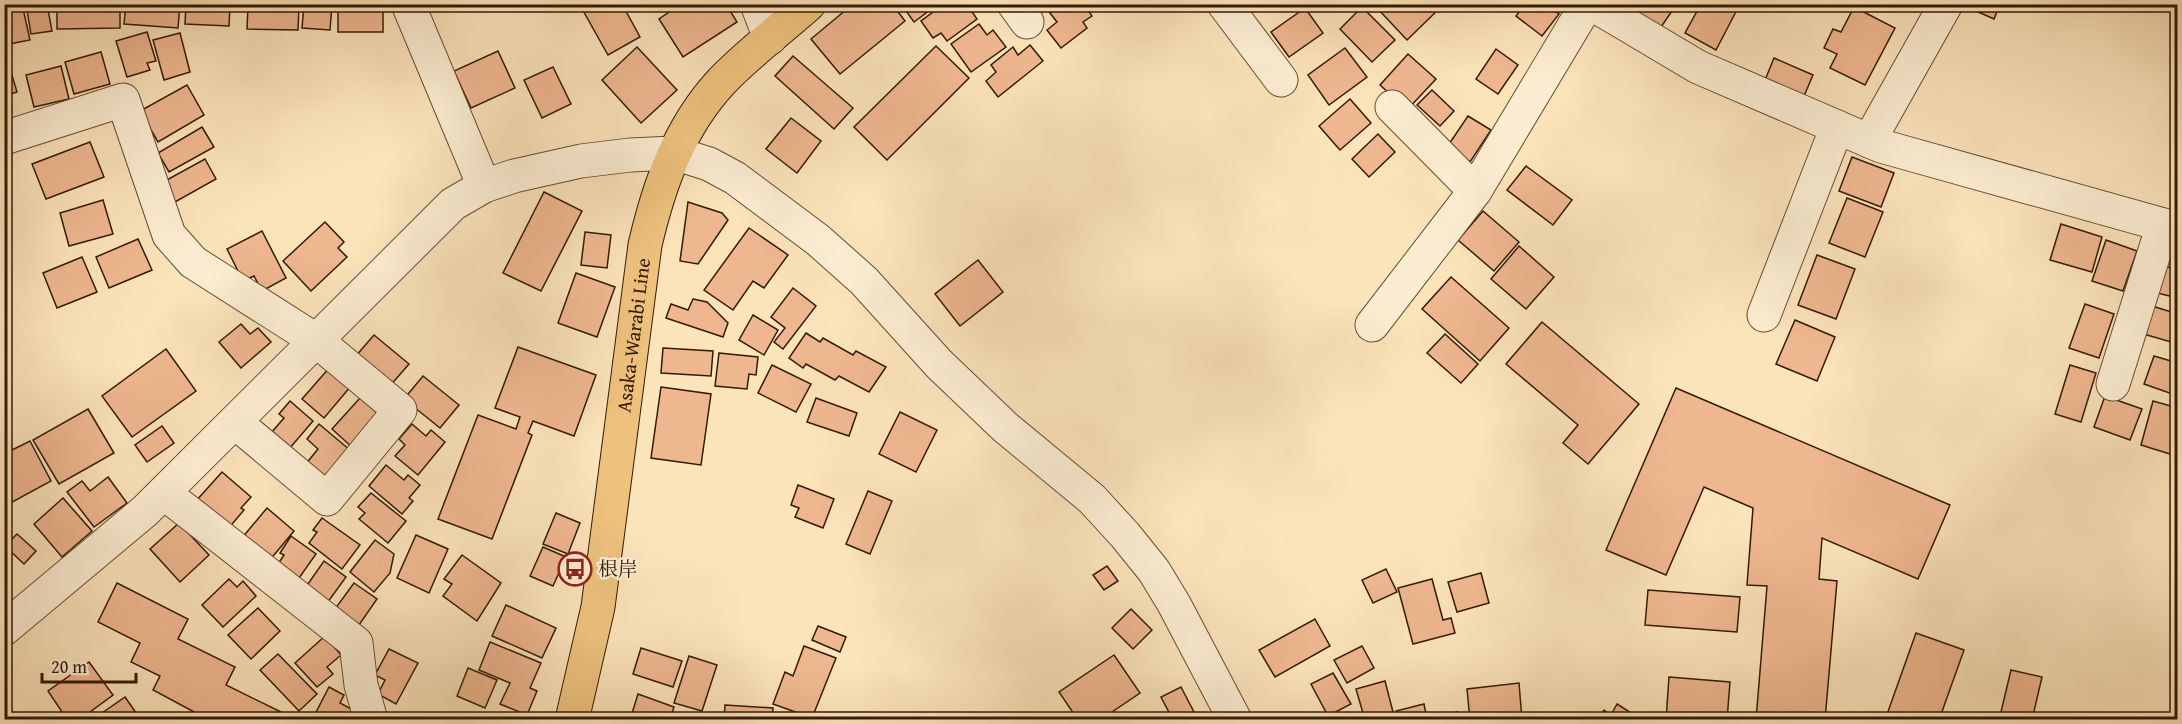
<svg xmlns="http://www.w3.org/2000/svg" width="2182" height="724" font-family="'Gentium Book Plus','Noto Serif JP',serif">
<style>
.building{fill:#efb790;stroke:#341a05;stroke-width:1.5}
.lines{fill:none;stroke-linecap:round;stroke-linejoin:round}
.minor-casing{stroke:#664c32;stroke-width:35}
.major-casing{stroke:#341a05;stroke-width:35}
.minor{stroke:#fcedd2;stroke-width:33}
.major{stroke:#eec27d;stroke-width:33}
.labels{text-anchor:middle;stroke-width:5;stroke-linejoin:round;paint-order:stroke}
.street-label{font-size:20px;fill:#341a05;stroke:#fcedd2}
.poi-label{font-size:20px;fill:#341a05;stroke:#fcedd2;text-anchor:start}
</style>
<rect width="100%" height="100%" fill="#fbe3ba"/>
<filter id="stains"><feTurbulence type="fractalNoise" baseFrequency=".00333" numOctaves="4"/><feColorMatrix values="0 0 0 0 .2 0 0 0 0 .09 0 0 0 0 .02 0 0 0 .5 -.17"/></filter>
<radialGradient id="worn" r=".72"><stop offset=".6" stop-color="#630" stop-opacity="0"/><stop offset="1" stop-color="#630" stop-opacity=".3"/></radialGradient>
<g class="building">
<path d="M4,4H22L30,40L4,45Z"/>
<path d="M26,4H47L52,31L31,34Z"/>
<path d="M63,4H120V28L57,29V7H63Z"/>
<path d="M126,4H180L178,28L124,24Z"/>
<path d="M186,4H230L229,26L185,24Z"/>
<path d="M248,4H299L298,30L247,29Z"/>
<path d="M304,4H332L330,30L302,28Z"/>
<rect x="338" y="4" width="45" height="28"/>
<path d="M585,4H622L640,37L608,55L581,7Z"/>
<path d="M681,4H726L737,22L683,57L659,19Z"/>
<path d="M853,4H892L905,21L840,74L811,39Z"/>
<path d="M901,4H938L914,22Z"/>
<path d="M944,4H967L977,19L947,41L941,33L933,38L921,21Z"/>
<path d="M1061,4H1084L1092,16L1083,22L1087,28L1061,48L1047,30L1057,22L1050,13Z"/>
<path d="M1381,4H1444L1407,40L1377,8Z"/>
<path d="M1525,4H1545L1559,14L1542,36L1516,16Z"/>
<path d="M1639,4H1675L1676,5L1659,30L1633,13Z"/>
<path d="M1701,4H1740L1716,50L1685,33Z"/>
<path d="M1968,4H2000L1994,19L1967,7Z"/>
<path d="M1362,7L1395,40L1372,62L1340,29Z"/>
<path d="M1854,7L1895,28L1865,85L1830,68L1837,54L1824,48L1833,29L1841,32Z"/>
<path d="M1305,8L1323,33L1289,57L1271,32Z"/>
<path d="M979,24L987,35L993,30L1006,47L971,72L951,44Z"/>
<path d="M147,32L156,61L147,63L150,70L127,77L116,41Z"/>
<path d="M180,33L190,72L164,80L153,40Z"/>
<path d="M1030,45L1043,61L998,97L986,81L996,72L991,65L1013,47L1018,55Z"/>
<path d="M936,46L969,78L887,160L854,127Z"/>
<path d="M637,47L677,90L641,123L602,80Z"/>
<path d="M1345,48L1367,77L1329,105L1308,75Z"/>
<path d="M1496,49L1518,65L1498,94L1476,79Z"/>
<path d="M498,51L515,88L471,108L454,71Z"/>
<path d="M101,52L110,84L74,94L65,62Z"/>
<path d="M1408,54L1436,79L1407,110L1380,85Z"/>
<path d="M793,56L853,108L834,129L775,76Z"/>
<path d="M1774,58L1813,75L1804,96L1765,80Z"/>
<path d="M61,66L69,99L34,107L26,75Z"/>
<path d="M553,67L571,104L542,118L524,80Z"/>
<path d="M11,72L17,92L7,95L12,112L4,114V74Z"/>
<path d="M187,85L204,115L158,142L140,111Z"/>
<path d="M1432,90L1454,111L1440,126L1417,105Z"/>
<path d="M1350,99L1371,123L1340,150L1319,126Z"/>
<path d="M1468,116L1491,130L1470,162L1447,147Z"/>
<path d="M791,118L821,141L797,173L766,149Z"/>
<path d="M202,127L214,147L169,172L158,153Z"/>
<path d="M1378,134L1395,152L1369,177L1352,159Z"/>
<path d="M90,142L104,177L46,199L32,164Z"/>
<path d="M1852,157L1894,173L1881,207L1839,191Z"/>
<path d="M205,159L216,179L175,202L163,182Z"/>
<path d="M1526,166L1572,200L1553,225L1507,190Z"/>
<path d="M544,192L582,211L541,291L503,273Z"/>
<path d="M1847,198L1883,212L1865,257L1829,243Z"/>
<path d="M103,200L113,234L69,246L60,213Z"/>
<path d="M688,202L722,213L728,220L698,264L680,261Z"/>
<path d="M1483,211L1519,242L1494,271L1458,240Z"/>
<path d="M325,222L344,242L338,248L347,257L311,291L283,261Z"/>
<path d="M2061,224L2102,237L2092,272L2050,260Z"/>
<path d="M749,228L788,255L764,288L753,281L733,310L704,290Z"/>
<path d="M262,231L286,278L262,291L254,276L243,281L227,249Z"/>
<path d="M585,232L611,235L607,268L581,265Z"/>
<path d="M138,239L152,270L109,288L96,257Z"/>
<path d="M2106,240L2137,251L2123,291L2092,281Z"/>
<path d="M1519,246L1554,277L1526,309L1491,279Z"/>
<path d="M1817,255L1855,269L1836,319L1798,305Z"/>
<path d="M82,257L97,292L57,308L43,273Z"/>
<path d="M978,260L1003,292L960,326L935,294Z"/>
<path d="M2165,266L2178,270V298L2157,293Z"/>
<path d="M576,273L615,287L597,337L558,323Z"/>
<path d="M1451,277L1509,328L1480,361L1422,309Z"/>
<path d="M793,288L816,306L783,349L774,342L785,328L771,317Z"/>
<path d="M693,299L707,302L728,323L723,337L666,318L671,304L688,310Z"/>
<path d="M2085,304L2114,314L2099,358L2069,348Z"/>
<path d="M2149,305L2178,314V344L2140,333Z"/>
<path d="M753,315L778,330L764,355L739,340Z"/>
<path d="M1795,320L1835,337L1817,381L1776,364Z"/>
<path d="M1542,322L1639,404L1588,464L1563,443L1578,425L1506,364Z"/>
<path d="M241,324L250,334L258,328L271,342L241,368L219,342Z"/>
<path d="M806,333L820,342L823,338L853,355L856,351L886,367L869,392L839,376L835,380L806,364L803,368L789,358Z"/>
<path d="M1445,334L1478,364L1461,383L1427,353Z"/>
<path d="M374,335L409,364L389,387L355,357Z"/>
<path d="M518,347L596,375L574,436L533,421L528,433L532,435L492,539L438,519L478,415L516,429L520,417L495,408Z"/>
<path d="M663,348L713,351L711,376L661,373Z"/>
<path d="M166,349L196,391L132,437L102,396Z"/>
<path d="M719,353L758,357L756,375L749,374L747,389L715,386Z"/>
<path d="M2154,356L2178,363V396L2144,384Z"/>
<path d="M772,365L811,384L796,412L758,393Z"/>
<path d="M2070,365L2096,373L2081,422L2055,414Z"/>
<path d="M330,367L351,386L324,418L302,399Z"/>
<path d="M423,376L459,405L440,428L404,399Z"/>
<path d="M661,387L711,394L701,465L651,458Z"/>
<path d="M1676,388L1950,505L1918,579L1822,538L1819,579L1837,581L1825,720H1756L1767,586L1747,585L1753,508L1704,487L1666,575L1606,550Z"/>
<path d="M2105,396L2142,409L2130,440L2094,427Z"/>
<path d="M360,398L382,417L354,449L332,429Z"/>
<path d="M816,398L857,413L849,436L807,422Z"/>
<path d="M290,401L313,421L289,449L271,433L284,418L279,414Z"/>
<path d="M2153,401L2178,408V429L2170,454L2141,445Z"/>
<path d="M88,409L114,453L59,484L33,440Z"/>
<path d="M900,412L937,430L916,472L879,454Z"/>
<path d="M319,424L350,450L324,481L305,465L318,449L307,439Z"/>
<path d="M412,424L426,436L431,430L445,442L418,475L395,456L405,445L399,439Z"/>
<path d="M162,426L174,443L147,462L135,445Z"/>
<path d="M30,441L51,481L5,506L4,454Z"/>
<path d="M386,465L404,480L408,475L420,485L409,498L413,501L402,514L369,486Z"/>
<path d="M222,472L251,497L241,508L244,510L228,529L196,501Z"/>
<path d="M108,477L127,503L94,527L67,492L82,481L90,491Z"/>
<path d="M798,485L834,499L823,528L795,517L799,508L791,505Z"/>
<path d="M868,491L892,501L870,554L846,544Z"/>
<path d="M371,493L406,521L388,543L359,519L365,513L358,507Z"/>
<path d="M63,498L92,531L62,557L34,524Z"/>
<path d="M267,508L294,531L269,561L242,538Z"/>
<path d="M556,513L580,523L568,554L543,544Z"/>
<path d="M322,518L360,545L342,569L309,543L317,532L313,530Z"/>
<path d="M179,523L209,555L180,582L150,549Z"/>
<path d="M17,534L36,551L24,564L5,546Z"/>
<path d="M416,535L448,549L429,593L397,578Z"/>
<path d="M291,536L316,554L297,581L276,567L284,555L280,553Z"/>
<path d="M375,540L394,554L390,573L374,592L350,572Z"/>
<path d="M543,547L566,557L553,586L530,576Z"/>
<path d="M462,555L501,583L477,621L443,596L452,584L444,579Z"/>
<path d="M324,561L346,577L325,606L303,591Z"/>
<path d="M1107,566L1118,581L1104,590L1093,575Z"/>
<path d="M1386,569L1397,592L1373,603L1362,580Z"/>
<path d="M1481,573L1489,603L1457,612L1448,582Z"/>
<path d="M229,579L237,587L243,581L256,596L223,627L202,605Z"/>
<path d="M1432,579L1443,620L1451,618L1455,633L1413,644L1398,588Z"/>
<path d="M117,583L188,619L178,639L235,667L226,685L285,714L283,720H209L153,690L160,676L131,662L140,643L98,622Z"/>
<path d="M354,583L377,599L359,625L335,609Z"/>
<path d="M1648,590L1740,597L1737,632L1645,625Z"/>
<path d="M506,605L556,628L542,658L492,636Z"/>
<path d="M258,608L280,631L251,659L228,635Z"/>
<path d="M1131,609L1152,630L1133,649L1112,628Z"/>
<path d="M1315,619L1330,646L1275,677L1259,650Z"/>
<path d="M818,626L846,637L840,652L812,640Z"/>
<path d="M1916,633L1964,650L1939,720H1885Z"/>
<path d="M325,636L341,655L327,667L333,674L317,687L295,663Z"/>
<path d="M490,642L541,663L530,688L537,691L527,715L500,704L510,683L479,670Z"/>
<path d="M804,646L836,658L812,718L773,704L785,672L793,676Z"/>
<path d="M1362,646L1374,668L1347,683L1334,660Z"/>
<path d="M641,648L682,661L673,687L633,674Z"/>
<path d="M389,649L418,663L396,704L378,694L385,680L375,675Z"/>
<path d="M278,654L317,694L299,711L260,670Z"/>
<path d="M1114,655L1140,693L1100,720H1078L1059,692Z"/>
<path d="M689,656L717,665L702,711L674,703Z"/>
<path d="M89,662L113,695L79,720L73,713L66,718L48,691Z"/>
<path d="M468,668L497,680L485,708L457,696Z"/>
<path d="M2011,670L2042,677L2032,720L2000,716Z"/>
<path d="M1333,673L1351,704L1328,716L1311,684Z"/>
<path d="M1669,677L1730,682L1727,720H1666Z"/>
<path d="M1385,681L1393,712L1365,720L1356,689Z"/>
<path d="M1519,683L1522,720H1470L1467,689Z"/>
<path d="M329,687L344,695L340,703L353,710L348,720H312Z"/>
<path d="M1181,687L1195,714L1184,720H1173L1161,697Z"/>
<path d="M638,694L674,707L670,720H630Z"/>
<path d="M125,697L141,720H92Z"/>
<path d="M1424,704L1427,719L1457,712L1458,720H1385L1397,717L1396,711Z"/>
<path d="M1617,704L1636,716L1634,720H1598L1604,710L1611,715Z"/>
<path d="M725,705L773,708L772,720H724Z"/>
</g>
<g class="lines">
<defs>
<g id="minor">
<path d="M408,4L484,186"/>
<path d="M757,4L770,38"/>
<path d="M1014,4L1027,22"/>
<path d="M1224,4L1281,80"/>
<path d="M1592,4L1698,67L1881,146L2178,229"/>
<path d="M1392,107L1475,191"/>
<path d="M4,138L123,100L169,235L193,262L317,341L400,410L327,499L235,422"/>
<path d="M1869,141L1946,4"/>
<path d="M1764,315L1837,127"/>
<path d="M1372,325L1475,191L1587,4"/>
<path d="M2113,384L2163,225"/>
<path d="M164,493L356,643L361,685L371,720"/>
<path d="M4,629L145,511L453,204L484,186L514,176L581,161L630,155L674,153L709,164L735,178L818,240L864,281L939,364L1005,427L1092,499L1125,535L1154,571L1174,604L1235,720"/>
</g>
<g id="major">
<path id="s1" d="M572,720L598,607L645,245C659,185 679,127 722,81C749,53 780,30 809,4"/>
</g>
</defs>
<use href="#minor" class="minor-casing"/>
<use href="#major" class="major-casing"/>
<use href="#minor" class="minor"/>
<use href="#major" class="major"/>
</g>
<defs>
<symbol id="bus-ring" viewBox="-11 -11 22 22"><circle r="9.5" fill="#fcedd2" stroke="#8f2418" stroke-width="1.5"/><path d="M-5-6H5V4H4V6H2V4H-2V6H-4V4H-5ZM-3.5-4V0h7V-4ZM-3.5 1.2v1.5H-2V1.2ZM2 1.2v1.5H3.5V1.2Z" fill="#8f2418"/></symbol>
</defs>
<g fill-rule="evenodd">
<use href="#bus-ring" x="556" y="550" width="38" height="38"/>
</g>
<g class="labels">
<g class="street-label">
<text dy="7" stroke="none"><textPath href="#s1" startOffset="390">Asaka-Warabi Line</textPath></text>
</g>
<g class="poi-label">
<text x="598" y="576">根岸</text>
</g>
</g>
<rect width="2182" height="724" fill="none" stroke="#fbe3ba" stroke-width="24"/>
<rect x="6" y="6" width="2170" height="712" fill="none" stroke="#341a05" stroke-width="3"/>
<rect x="12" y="12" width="2158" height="700" fill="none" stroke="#341a05" stroke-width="1.5"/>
<path d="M42 673v9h94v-9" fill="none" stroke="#341a05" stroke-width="3"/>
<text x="51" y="673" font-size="18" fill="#341a05" stroke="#fcedd2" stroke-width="4.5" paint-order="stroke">20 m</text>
<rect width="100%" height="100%" filter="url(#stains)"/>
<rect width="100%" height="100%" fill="url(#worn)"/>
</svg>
